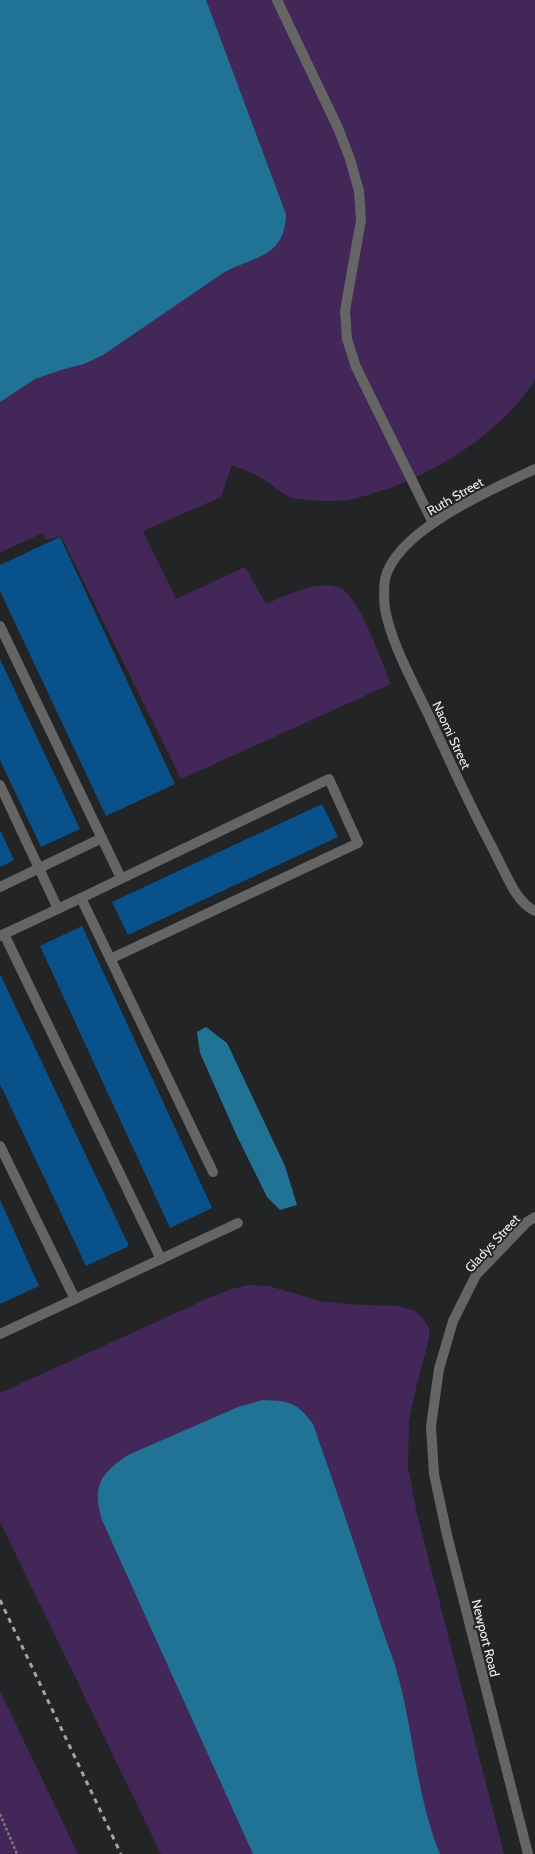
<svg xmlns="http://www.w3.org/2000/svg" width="535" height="1854" font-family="Cabin,sans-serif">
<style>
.green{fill:#432758}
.water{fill:#217395}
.building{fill:#09518b}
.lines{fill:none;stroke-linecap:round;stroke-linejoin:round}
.path{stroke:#777779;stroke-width:2.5;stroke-dasharray:3 2;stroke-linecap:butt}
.service{stroke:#656566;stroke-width:10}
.minor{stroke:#656566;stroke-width:10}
.rail{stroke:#a4a4a6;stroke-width:3;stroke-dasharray:5 5;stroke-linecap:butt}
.labels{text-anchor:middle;stroke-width:4;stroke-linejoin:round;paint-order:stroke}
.street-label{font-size:13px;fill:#eeeef0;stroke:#232426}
</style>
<rect width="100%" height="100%" fill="#232426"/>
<g class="green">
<path d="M0,0H535V380C498,439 415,487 348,500C331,502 309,501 293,498C283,496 269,482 260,477C251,472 241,469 232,465L221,497L143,531L176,599L245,567L266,604C285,596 321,577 342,589C360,599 382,663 391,684L181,779L61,536L47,540L42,533L0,553Z"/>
<path d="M249,1285L269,1286L321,1301L344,1304L398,1306L415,1311L422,1317L429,1328V1339L415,1392L409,1422L408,1467L417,1514L504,1854H161L0,1522V1393L211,1297L231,1289Z"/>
<path d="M0,1691L78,1854H0Z"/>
</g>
<g class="water">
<path d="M0,0H206L286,214C285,258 254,256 223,273L103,355L84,364L61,370L35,379L0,402Z"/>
<path d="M206,1027L227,1043L285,1166L297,1205L280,1210L267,1197L236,1134L200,1053L197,1032Z"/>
<path d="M263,1400C289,1401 297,1402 313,1424C336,1489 358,1554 379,1619C384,1635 390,1650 395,1665C414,1728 415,1793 440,1854H253L102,1520C92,1486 100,1474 128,1455L238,1407Z"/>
</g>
<g class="building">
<path d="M60,537L175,784L106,816L0,591V565Z"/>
<path d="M0,659L80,829L41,847L0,760Z"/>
<path d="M322,804L338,837L128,935L112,902Z"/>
<path d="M0,830L14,860L0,867Z"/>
<path d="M82,926L212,1208L170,1228L40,946Z"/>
<path d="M0,974L129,1246L86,1266L0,1084Z"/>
<path d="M0,1200L39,1286L0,1304Z"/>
</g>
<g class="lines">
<path class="path" d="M0,1814L17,1854"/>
<g class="service">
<path d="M277,0L338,128L350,159L359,191L361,220L345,311L347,339L356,367L433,523"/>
<path d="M0,626L121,878"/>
<path d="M0,785L58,909"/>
<path d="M0,887L102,838"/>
<path d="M0,936L81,898"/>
<path d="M110,959L358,843L329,779L81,898L213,1172"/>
<path d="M0,1146L75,1299"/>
<path d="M161,1259L238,1223"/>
<path d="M0,1334L161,1259L4,934"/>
</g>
<g class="minor">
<path d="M535,469C493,489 396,530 385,579C384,587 384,601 385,609C391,643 414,684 429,716C449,760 469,804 492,847C499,861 506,876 514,890C519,898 526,907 535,911"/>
<path d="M528,1854L447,1535L434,1474L431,1426L439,1369L453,1321L476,1275L527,1222L535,1217"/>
</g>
<path class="rail" d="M0,1600L121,1854"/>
</g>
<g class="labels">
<g class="street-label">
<text transform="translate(455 496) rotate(-30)" y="5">Ruth Street</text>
<text transform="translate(452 735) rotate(65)" y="5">Naomi Street</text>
<text transform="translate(492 1243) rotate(-47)" y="5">Gladys Street</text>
<text transform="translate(486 1638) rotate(76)" y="5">Newport Road</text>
</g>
</g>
</svg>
